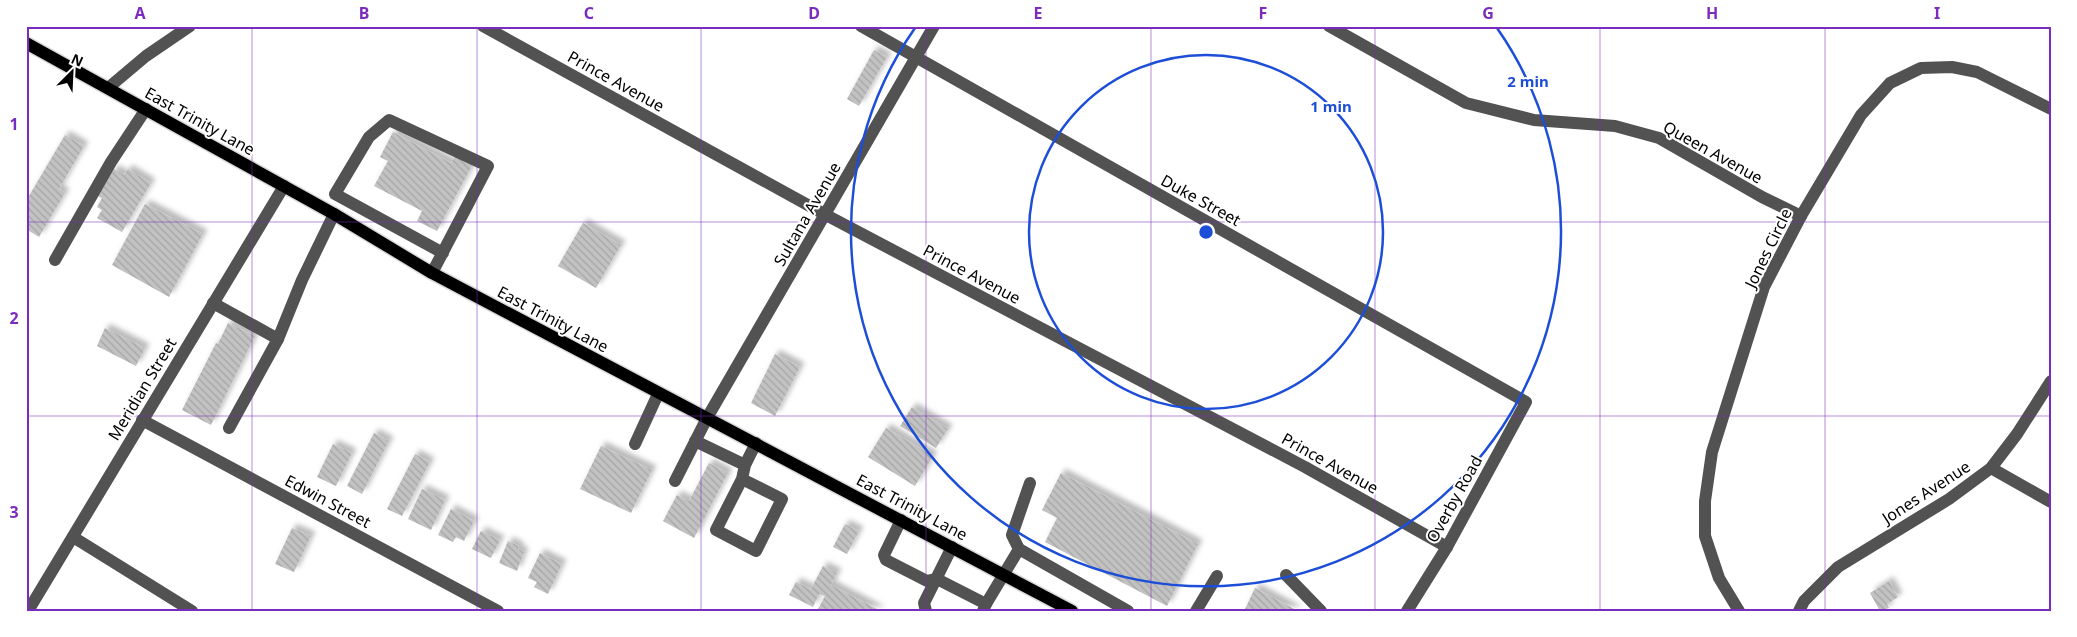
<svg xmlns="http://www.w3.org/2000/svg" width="2077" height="637" font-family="'Noto Sans',sans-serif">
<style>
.building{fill:url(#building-back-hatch);filter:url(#shadow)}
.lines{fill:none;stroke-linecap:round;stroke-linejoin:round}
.major-casing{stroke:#dbdbdb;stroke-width:15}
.minor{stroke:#525252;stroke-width:12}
.major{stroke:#000;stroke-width:12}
.grid{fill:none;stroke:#7b2cbf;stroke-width:1;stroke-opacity:0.55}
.ring{fill:none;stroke:#1d4ed8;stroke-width:2.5}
.labels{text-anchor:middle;stroke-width:4;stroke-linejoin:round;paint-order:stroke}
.street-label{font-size:16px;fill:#000;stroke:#fff}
.centre{fill:#1d4ed8;stroke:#fff;stroke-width:2.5}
.ring-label{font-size:15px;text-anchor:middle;font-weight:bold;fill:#1d4ed8;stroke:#fff;stroke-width:4;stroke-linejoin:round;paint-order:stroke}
.neatline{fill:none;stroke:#7b2cbf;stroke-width:2}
.grid-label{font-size:16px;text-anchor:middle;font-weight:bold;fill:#7b2cbf}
</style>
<defs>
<pattern id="building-back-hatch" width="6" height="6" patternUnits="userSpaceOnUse" patternTransform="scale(1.25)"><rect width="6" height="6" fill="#c2c2c2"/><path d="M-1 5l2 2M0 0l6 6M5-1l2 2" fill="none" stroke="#a5a5a5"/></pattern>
<filter id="shadow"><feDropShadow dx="4.5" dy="-4.5" stdDeviation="2.5" flood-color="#0004"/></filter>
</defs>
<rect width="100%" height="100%" fill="#fff"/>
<g class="building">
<path d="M874,50L887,57L859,106L847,99Z"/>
<path d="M393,132L451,163L456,154L473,164L437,231L417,221L422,211L374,186L388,161L380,157Z"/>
<path d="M65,135L84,146L59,189L65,193L39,237L26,229V201Z"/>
<path d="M114,169L124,175L128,169L151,183L122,232L97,218L102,210L97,207L102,198L98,196Z"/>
<path d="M145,204L203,234L169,297L112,265Z"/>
<path d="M583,223L621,245L596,288L558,266Z"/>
<path d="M228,323L255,336L211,425L182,410L216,343L218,344Z"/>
<path d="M105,328L145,348L136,366L97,346Z"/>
<path d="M775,354L800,367L775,416L751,403Z"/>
<path d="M912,407L948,429L936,448L900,426Z"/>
<path d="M886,428L933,456L915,486L868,457Z"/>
<path d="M374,433L389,441L362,494L347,486Z"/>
<path d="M333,444L352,453L336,486L317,477Z"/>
<path d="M601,446L652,470L631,513L580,489Z"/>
<path d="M415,454L430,462L402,516L387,509Z"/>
<path d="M709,463L728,473L694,538L663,521L677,495L689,501Z"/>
<path d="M1061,473L1198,544L1167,606L1045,542L1057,518L1042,510Z"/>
<path d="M422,489L445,500L431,530L408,519Z"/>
<path d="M451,509L474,521L464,541L456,537L453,542L438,535Z"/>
<path d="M845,524L859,531L847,554L833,547Z"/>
<path d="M292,528L311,536L294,572L275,564Z"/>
<path d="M481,531L500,540L491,558L472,549Z"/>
<path d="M508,541L519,546L518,549L524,552L517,571L499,563Z"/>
<path d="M540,553L562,564L548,594L534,587L537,582L528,578Z"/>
<path d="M823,566L837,573L831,585L881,611H817L825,596L819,594L813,607L789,595L796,582L811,589Z"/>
<path d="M1889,581L1898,597L1887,604L1889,608L1880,611L1870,593Z"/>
<path d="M1255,588L1298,611H1244Z"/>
</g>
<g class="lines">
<defs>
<path id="major" d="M26,43L334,214L432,273L1072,611"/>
</defs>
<use href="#major" class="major-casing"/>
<g class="minor">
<path d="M483,26L826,215L1305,467L1447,547"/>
<path d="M861,26L1526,402L1447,547L1407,611"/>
<path d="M1329,26L1466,103L1534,120L1615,126L1659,138L1762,197L1801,216"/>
<path d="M108,88L146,56L190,26"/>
<path d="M55,260L111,162L146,109"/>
<path d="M432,273L488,166L389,120L369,137L335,194L443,253"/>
<path d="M213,303L278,339L229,428"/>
<path d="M278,339L302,280L334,214"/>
<path d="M142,420L498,611"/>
<path d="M695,441L745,465"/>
<path d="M635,444L658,394"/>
<path d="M1991,468L2051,502"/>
<path d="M742,479L782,499L756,551L716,530L742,479L745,465L756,443"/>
<path d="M675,481L707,418L934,26"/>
<path d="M1030,483L1012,535L1019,549L1128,611"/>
<path d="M901,520L884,555L886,560L927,581L937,579L986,604L983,611"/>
<path d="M73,537L192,611"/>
<path d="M1286,575L1321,611"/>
<path d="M986,604L1019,549"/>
<path d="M28,611L284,186"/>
<path d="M926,611L924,603L952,547"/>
<path d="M1196,611L1217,576"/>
<path d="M1739,611L1719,578L1705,536V501L1712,452L1764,287L1801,216L1861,115L1890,83L1921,68L1952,67L1977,72L2051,109"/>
<path d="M1799,611L1804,601L1838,567L1949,499L1991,468L2017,434L2051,381"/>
</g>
<use href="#major" class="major"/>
</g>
<path class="grid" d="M252,26V611M477,26V611M701,26V611M926,26V611M1151,26V611M1375,26V611M1600,26V611M1825,26V611M26,222H2051M26,416H2051"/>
<g class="ring">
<circle cx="1206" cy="232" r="177"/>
<path d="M1497 28A355 355 0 1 1 915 28"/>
</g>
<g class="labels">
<g class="street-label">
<text transform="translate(616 81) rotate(29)" y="6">Prince Avenue</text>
<text transform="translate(200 121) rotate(29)" y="6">East Trinity Lane</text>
<text transform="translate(1713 152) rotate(29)" y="6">Queen Avenue</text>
<text transform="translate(1201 200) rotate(29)" y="6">Duke Street</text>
<text transform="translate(807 214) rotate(-60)" y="6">Sultana Avenue</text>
<text transform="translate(1768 248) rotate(-64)" y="6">Jones Circle</text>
<text transform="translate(972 274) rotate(28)" y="6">Prince Avenue</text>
<text transform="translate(553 319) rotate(28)" y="6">East Trinity Lane</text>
<text transform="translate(142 389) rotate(-59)" y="6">Meridian Street</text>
<text transform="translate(1330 463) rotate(29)" y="6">Prince Avenue</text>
<text transform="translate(1926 492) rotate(-33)" y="6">Jones Avenue</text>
<text transform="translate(1454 499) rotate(-61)" y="6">Overby Road</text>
<text transform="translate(328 501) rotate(28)" y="6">Edwin Street</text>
<text transform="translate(912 507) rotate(28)" y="6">East Trinity Lane</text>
</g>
</g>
<circle cx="1206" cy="232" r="8" class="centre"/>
<g class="ring-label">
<text x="1528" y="87">2 min</text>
<text x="1331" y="112">1 min</text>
</g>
<rect width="2077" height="637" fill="none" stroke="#ffffff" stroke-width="55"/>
<g transform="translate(72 72) rotate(24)" stroke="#ffffff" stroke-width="4" paint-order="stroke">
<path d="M0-4L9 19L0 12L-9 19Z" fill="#000000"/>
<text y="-8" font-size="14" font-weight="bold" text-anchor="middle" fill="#000000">N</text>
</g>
<rect x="28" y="28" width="2022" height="582" class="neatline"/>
<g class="grid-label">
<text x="140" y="19">A</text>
<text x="364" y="19">B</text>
<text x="589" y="19">C</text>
<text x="814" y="19">D</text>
<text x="1038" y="19">E</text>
<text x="1263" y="19">F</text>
<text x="1488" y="19">G</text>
<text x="1712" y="19">H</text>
<text x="1937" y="19">I</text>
<text x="14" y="130">1</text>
<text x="14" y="324">2</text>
<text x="14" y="518">3</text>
</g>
</svg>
